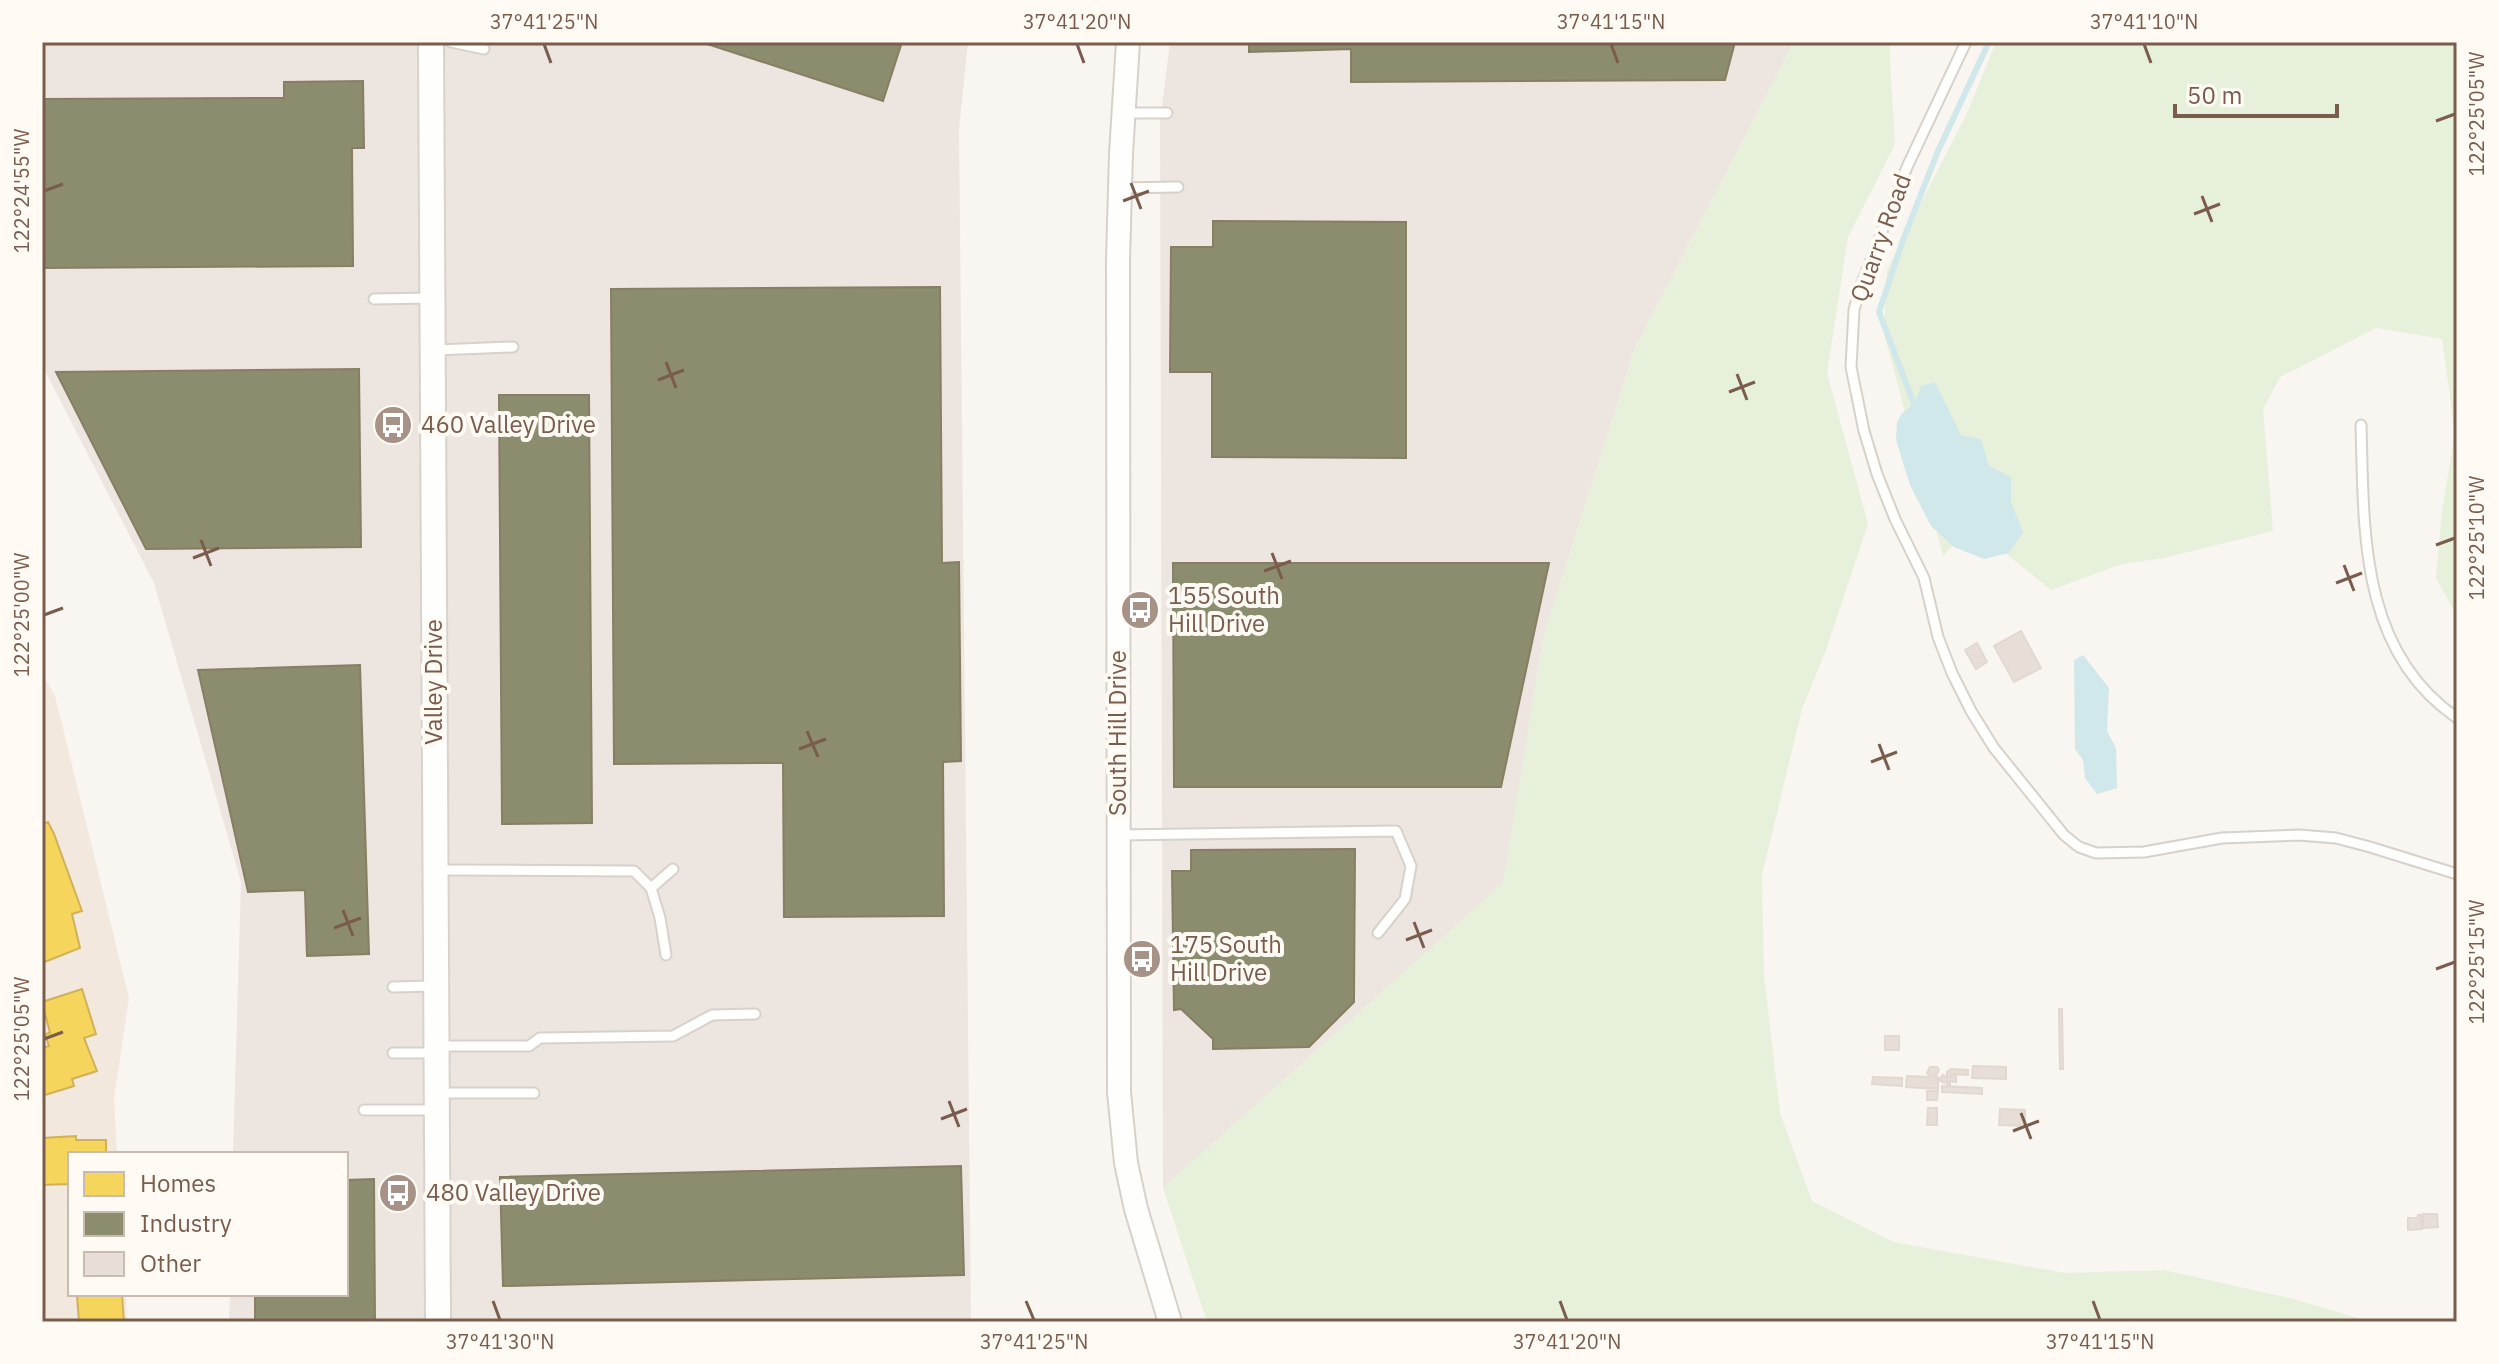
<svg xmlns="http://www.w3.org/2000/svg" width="2499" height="1364" font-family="'IBM Plex Sans',sans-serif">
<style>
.residential{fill:#f2e8de}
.industrial{fill:#ede5e0}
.green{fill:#e7f0db}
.water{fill:#d0e8ea}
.homes{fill:#f6d55c;stroke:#d1b158;stroke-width:2}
.industry{fill:#8c8c6e;stroke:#877e64;stroke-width:2}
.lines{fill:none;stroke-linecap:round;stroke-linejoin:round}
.stream{stroke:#d0e8ea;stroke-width:6}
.building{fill:#e6ded7;stroke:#e2d8d2;stroke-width:2}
.service-casing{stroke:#d7d1cb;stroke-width:13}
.tertiary-casing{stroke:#d7d1cb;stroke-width:26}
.secondary-casing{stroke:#d9d2cb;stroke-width:28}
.service{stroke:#fefefd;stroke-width:9}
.tertiary{stroke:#fefefd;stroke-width:22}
.secondary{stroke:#fefefd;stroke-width:24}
.ticks{fill:none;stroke:#7a5c4d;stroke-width:3}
.labels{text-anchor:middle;stroke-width:8;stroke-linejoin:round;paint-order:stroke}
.street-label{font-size:24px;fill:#7a5c4d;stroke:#fffaf3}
.poi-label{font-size:24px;fill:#7a5c4d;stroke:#fffaf3;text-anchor:start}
.neatline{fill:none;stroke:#7a5c4d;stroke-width:3}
.ticks-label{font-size:20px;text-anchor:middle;fill:#7a5c4d}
</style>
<rect width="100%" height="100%" fill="#f9f5f0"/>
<path class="residential" d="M42,673L55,696L129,998L114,1099L117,1154H70V1294H126L127,1322H42Z"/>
<g class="industrial">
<path d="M42,42H968L959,129L971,1322H229L230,1294H346V1154H233L241,882L154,583L42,365Z"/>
<path d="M1170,42H1794L1635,348L1543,638L1504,883L1163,1188L1160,121Z"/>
</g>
<g class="green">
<path d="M1794,42H1889L1895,144L1848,237L1827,373L1868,524L1826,650L1802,709L1762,875L1764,974L1780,1113L1812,1201L1893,1242L2065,1273L2164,1270L2294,1299L2371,1322H1207L1163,1188L1503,883L1543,638L1635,348Z"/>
<path d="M1996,42H2457V616L2436,578L2442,510L2455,434L2442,339L2376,328L2280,377L2263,409L2273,531L2164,558L2122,564L2051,590L1972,526L1943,556L1884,333L1887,270L1968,111Z"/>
</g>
<g class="water">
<path d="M1935,382L1961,435L1981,439L1989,466L2011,477V502L2023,532L2009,553L1984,559L1954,547L1931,526L1910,485L1896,440L1897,422L1902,413L1914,404L1921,386Z"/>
<path d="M2083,655L2109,688L2107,731L2116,748L2117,788L2097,794L2085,778L2083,760L2075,749L2074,660Z"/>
</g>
<g class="homes">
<path d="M42,820L43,824L48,822L54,834L82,911L72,914L80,948L42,963Z"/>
<path d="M82,989L96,1034L84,1038L97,1071L72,1079L74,1086L42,1096V1048L49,1046L45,1034L50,1033L42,1002Z"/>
<path d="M76,1136V1140H106V1154H70L69,1197V1184L42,1185V1138Z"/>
<path d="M122,1294L124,1322H79L77,1296Z"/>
</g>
<g class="industry">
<path d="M701,42H902L883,101Z"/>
<path d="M1249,42H1735L1725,80L1351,82V49L1249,52Z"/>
<path d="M363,81L364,148H352L353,266L42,268V99L284,98V82Z"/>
<path d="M1213,221L1406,222V458L1212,457V372H1170L1171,247H1213Z"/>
<path d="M940,287L942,563L959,562L961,761L943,762L944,916L784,917L783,763L614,764L611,289Z"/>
<path d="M359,369L361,547L146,549L56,372Z"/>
<path d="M499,395H589L592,823L502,824Z"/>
<path d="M1173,563H1549L1501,787H1174Z"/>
<path d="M360,665L369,954L307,956L305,890L248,892L198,670Z"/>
<path d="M1355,849L1354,1002L1309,1047L1213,1049V1039L1181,1009L1174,1010L1172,871H1191V850Z"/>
<path d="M961,1166L964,1275L503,1286L500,1177Z"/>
<path d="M374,1179L375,1322H255V1294H346V1180Z"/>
</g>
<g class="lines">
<path class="stream" d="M1914,404L1879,312L1903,240L1938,151L1989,42"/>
</g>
<g class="building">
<path d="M2021,631L2041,668L2014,682L1994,646Z"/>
<path d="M1977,643L1987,662L1976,669L1965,650Z"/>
<path d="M2059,1009H2062L2063,1069H2060Z"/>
<rect x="1885" y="1036" width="14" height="14"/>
<path d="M1973,1066L2006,1067V1079L1972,1078Z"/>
<path d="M1930,1067H1937L1939,1070L1935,1077H1938V1089L1906,1087L1907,1076L1931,1077L1927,1073Z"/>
<path d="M1951,1069L1968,1070V1075L1951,1074L1950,1077L1956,1076V1082L1950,1081V1086H1947V1081L1944,1083L1939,1080L1943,1075L1947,1078V1072Z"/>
<path d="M1873,1077L1902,1078V1086L1872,1084Z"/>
<path d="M1942,1086L1982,1088V1094L1942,1092Z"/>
<path d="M1927,1091H1938L1937,1100H1927Z"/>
<path d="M1928,1108H1937V1125H1927Z"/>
<path d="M2000,1109L2025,1110V1126L1999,1125Z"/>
<path d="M2423,1214H2437L2438,1227L2423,1228Z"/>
<path d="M2418,1215H2421L2422,1229L2408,1230V1218H2418Z"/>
</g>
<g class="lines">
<defs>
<g id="service">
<path d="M451,42L484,49"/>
<path d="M1966,42L1907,167L1860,288L1854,310L1851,367L1864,431L1877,474L1895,519L1924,578L1938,637L1952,673L1971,711L1994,748L2064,835L2079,847L2096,853L2144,852L2222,838L2299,835L2336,838L2370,847L2457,874"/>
<path d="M1123,113H1167"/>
<path d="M1119,188L1178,187"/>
<path d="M374,299L430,298"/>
<path d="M436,350L513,347"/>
<path d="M2361,425C2364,530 2359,651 2457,718"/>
<path d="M1118,835L1396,831L1411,866L1405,899L1378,933"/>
<path d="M436,870L634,871L651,888L673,869"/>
<path d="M651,888L660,918L666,955"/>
<path d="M393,987L434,986"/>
<path d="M437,1046H529L540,1038L673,1036L712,1015L755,1014"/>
<path d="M393,1053H433"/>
<path d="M438,1093H534"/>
<path d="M364,1110H437"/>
</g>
<path id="tertiary" d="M1128,42L1121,154L1118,259L1119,1092L1126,1163L1136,1209L1170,1322"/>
<path id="secondary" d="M431,42L438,1322"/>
</defs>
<use href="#service" class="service-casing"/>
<use href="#tertiary" class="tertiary-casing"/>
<use href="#secondary" class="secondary-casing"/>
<use href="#service" class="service"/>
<use href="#tertiary" class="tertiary"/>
<use href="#secondary" class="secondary"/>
</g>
<path class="ticks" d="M544,44L551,63M1077,44L1084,63M1611,44L1618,63M2144,44L2151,63M2436,121L2455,114M1131,183L1141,209M44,191L63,184M2202,196L2212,222M1123,201L1149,191M2194,214L2220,204M666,362L676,388M1737,374L1747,400M658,380L684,370M1729,392L1755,382M201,540L211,566M2436,545L2455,538M1272,553L1282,579M193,558L219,548M2344,565L2354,591M1264,571L1291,561M2336,583L2362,573M44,615L63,608M807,731L818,757M1879,744L1889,770M799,749L826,739M1871,762L1897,752M343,910L353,936M1414,922L1424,948M334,928L361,918M1406,940L1432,930M2436,969L2455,962M44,1039L63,1032M949,1101L959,1127M2021,1113L2031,1139M941,1119L967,1109M2013,1131L2039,1121M493,1301L500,1320M1026,1301L1034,1320M1560,1301L1567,1320M2093,1301L2100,1320"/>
<defs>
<symbol id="bus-disc" viewBox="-11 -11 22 22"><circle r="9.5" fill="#a69286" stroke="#fffaf3"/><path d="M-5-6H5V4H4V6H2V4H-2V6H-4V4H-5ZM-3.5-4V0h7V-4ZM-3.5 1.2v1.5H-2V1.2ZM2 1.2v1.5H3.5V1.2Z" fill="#fff"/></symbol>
</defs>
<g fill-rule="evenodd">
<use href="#bus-disc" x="371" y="403" width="44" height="44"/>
<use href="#bus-disc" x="1118" y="588" width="44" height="44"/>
<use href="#bus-disc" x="1120" y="937" width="44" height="44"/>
<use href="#bus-disc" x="376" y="1171" width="44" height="44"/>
</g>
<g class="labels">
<g class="street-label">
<text transform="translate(1881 238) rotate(-70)" y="8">Quarry Road</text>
<text transform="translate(434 682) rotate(-90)" y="8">Valley Drive</text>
<text transform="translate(1118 733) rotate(-90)" y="8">South Hill Drive</text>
</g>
<g class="poi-label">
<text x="421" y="433">460 Valley Drive</text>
<text x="1168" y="604">155 South<tspan x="1168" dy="28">Hill Drive</tspan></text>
<text x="1170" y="953">175 South<tspan x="1170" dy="28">Hill Drive</tspan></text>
<text x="426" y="1201">480 Valley Drive</text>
</g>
</g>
<rect width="2499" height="1364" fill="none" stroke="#fffaf3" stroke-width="88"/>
<rect x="68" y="1152" width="280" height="144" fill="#fffaf3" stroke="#cabbb1" stroke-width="2"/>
<rect x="84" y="1172" width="40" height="24" fill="#f6d55c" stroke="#cabbb1" stroke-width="2"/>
<text x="140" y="1192" font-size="24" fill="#7a5c4d">Homes</text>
<rect x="84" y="1212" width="40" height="24" fill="#8c8c6e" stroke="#cabbb1" stroke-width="2"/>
<text x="140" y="1232" font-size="24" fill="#7a5c4d">Industry</text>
<rect x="84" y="1252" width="40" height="24" fill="#e6ded7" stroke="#cabbb1" stroke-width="2"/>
<text x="140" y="1272" font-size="24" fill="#7a5c4d">Other</text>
<path d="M2175 104v12h162v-12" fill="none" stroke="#7a5c4d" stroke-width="4"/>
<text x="2187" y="104" font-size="24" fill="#7a5c4d" stroke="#fffaf3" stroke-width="6" paint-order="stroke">50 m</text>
<rect x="44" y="44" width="2411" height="1276" class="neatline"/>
<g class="ticks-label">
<text x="544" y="29">37°41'25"N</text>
<text x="1077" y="29">37°41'20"N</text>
<text x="1611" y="29">37°41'15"N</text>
<text x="2144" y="29">37°41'10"N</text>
<text transform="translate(2477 114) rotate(-90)" y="7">122°25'05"W</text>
<text transform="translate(22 191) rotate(-90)" y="7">122°24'55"W</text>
<text transform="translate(2477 538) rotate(-90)" y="7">122°25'10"W</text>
<text transform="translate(22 615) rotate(-90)" y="7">122°25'00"W</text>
<text transform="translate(2477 962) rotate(-90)" y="7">122°25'15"W</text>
<text transform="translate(22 1039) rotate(-90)" y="7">122°25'05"W</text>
<text x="500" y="1349">37°41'30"N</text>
<text x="1034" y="1349">37°41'25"N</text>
<text x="1567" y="1349">37°41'20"N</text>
<text x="2100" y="1349">37°41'15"N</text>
</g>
</svg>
